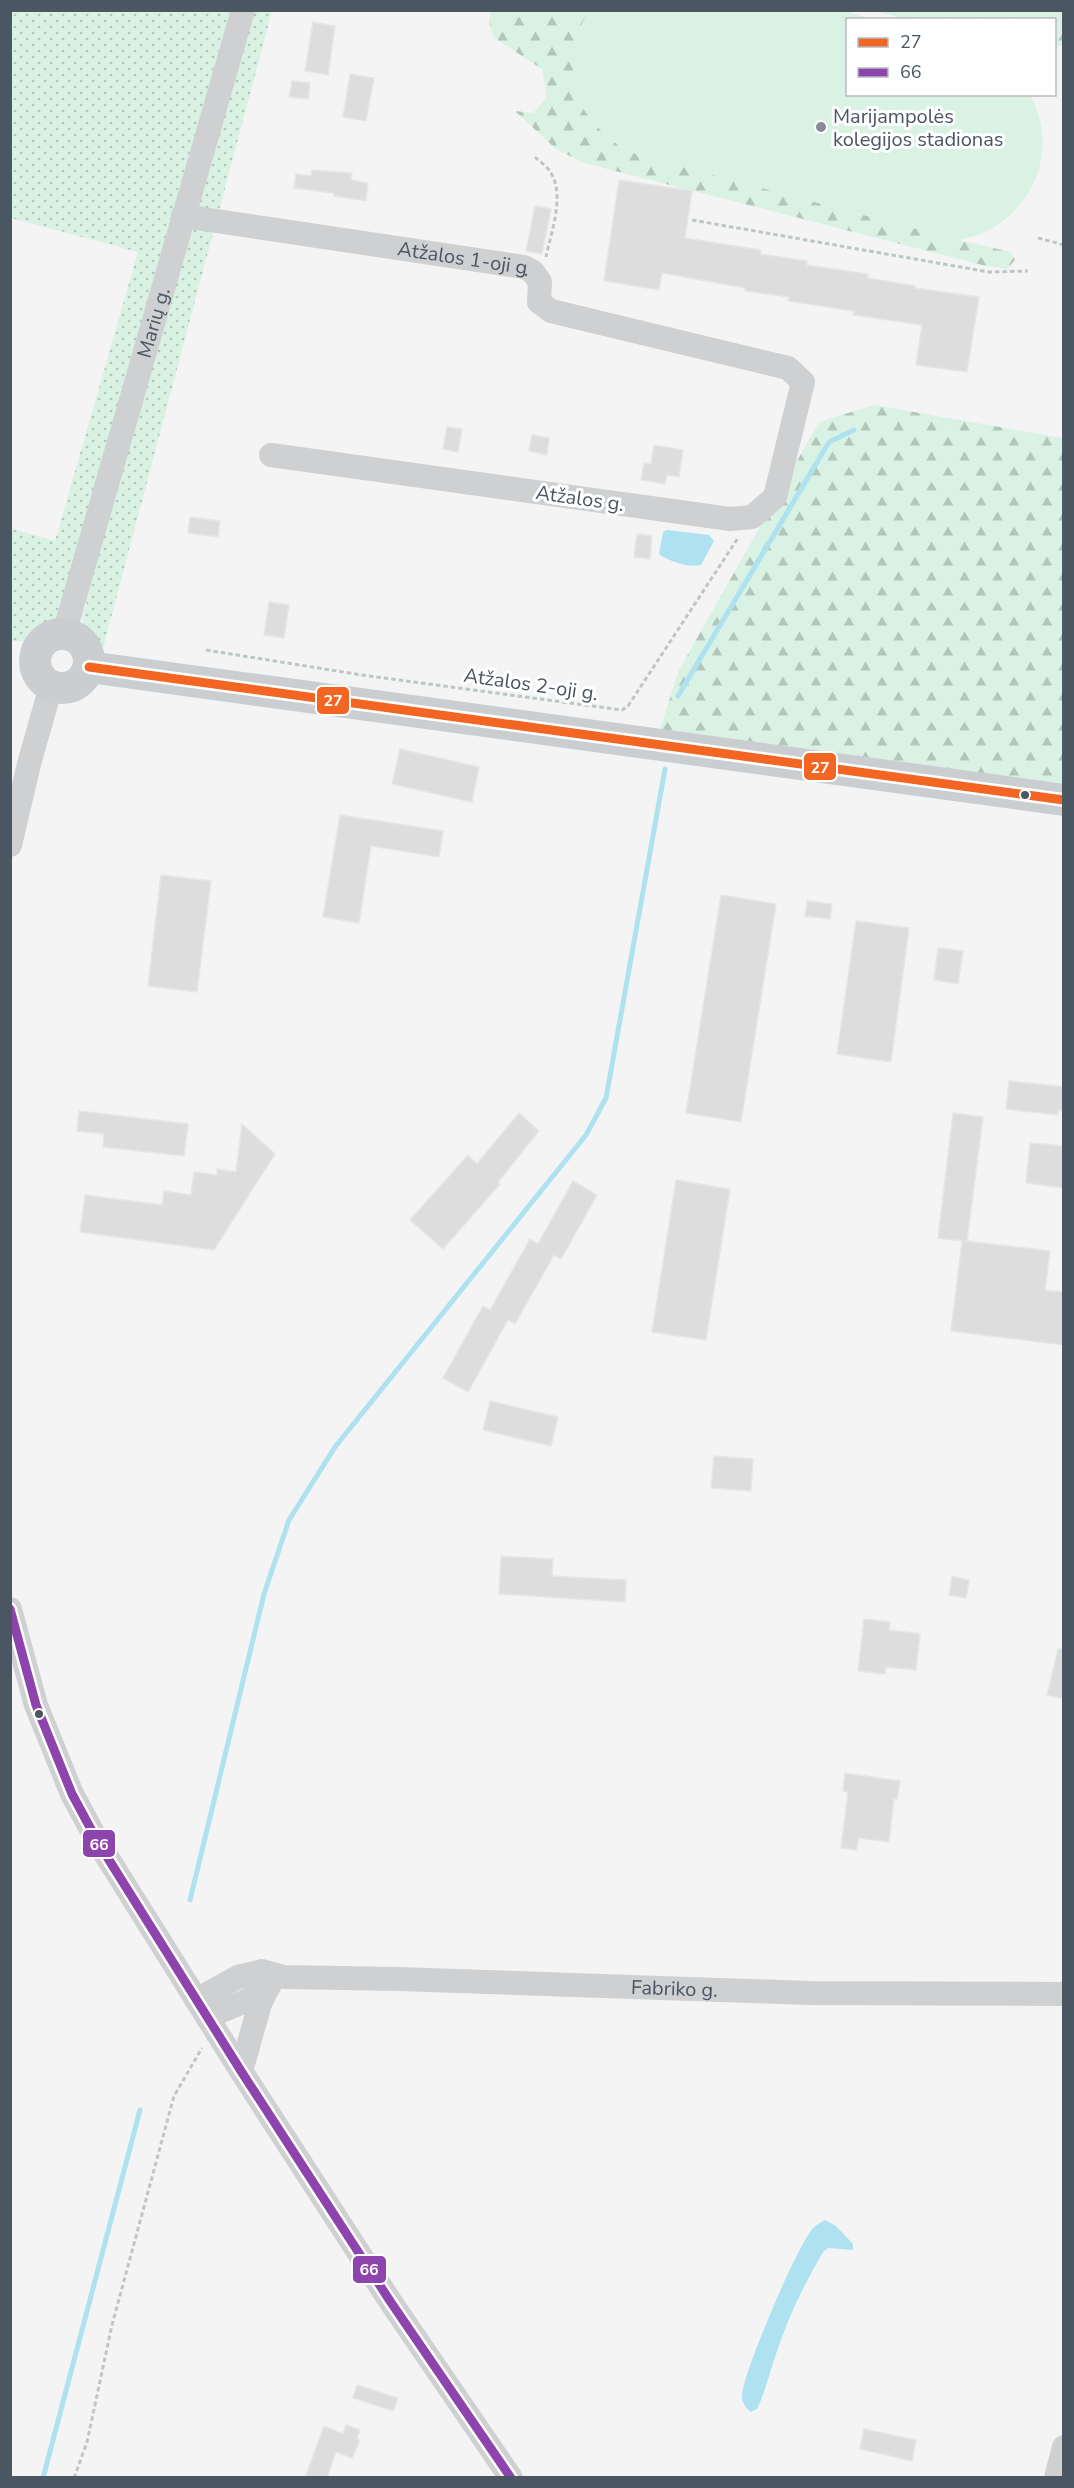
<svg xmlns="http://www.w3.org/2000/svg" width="1074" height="2488" font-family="'Nunito Sans',sans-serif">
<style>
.grass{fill:url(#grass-dots)}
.forest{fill:url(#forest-firs)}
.pitch{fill:#d9f2e3}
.water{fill:#aee2f0}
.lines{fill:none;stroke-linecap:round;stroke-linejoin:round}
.stream{stroke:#aee2f0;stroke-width:5}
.building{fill:#ddddde;stroke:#e5e6e7;stroke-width:1.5}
.path{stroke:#bcc7c4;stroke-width:3;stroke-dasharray:4.5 3;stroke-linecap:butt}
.minor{stroke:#ced0d2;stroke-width:24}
.major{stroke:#caced1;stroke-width:32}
.bus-1-casing{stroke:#fff;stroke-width:14}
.bus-2-casing{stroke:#fff;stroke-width:14}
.bus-1{stroke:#f26522;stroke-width:9}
.bus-2{stroke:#8e44ad;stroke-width:9}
.poi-dot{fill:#868d94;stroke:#fff;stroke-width:2}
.bus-dot{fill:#4a5661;stroke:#fff;stroke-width:2}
.labels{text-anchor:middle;stroke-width:6;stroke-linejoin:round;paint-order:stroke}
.poi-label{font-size:20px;fill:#4a5661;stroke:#fff;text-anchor:start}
.street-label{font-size:20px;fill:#4a5661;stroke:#fff}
.line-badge{stroke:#fff;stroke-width:2}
.badge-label{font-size:16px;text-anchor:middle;font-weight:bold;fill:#fff}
</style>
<defs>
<pattern id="grass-dots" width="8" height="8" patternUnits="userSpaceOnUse" patternTransform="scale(1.5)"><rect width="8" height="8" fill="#d9f2e3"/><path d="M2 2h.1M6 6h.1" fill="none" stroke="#b2c7bb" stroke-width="1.8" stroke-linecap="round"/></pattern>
<pattern id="forest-firs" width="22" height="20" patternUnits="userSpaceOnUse" patternTransform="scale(1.5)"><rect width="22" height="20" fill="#d9f2e3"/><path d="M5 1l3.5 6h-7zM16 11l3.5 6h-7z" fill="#b2c7bb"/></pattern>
</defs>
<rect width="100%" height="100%" fill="#f4f4f4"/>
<g class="grass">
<path d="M11,11H230L57,622C47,642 31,642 11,641L10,528L55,541L138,252L11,218Z"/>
<path d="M252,11H272L103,648L85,634L82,616L87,603L83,601Z"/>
</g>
<g class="forest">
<path d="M491,11H588L580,28L582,107L601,130L618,145L638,155L958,240L1011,252L1015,260L1007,269L986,266L584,163L556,149L515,111L533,113L547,97L542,69L494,38L489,22Z"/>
<path d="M874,11H1063V44L1055,48L1054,20L906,19Z"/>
<path d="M874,405L1063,438V785L660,729L679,670L819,422Z"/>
</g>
<path class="pitch" d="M588,11L841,10L872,19L848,20V94L1030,95C1059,146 1036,211 980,234C973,237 965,238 958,240L638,155C574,123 557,75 588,11Z"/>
<g class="water">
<path d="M667,530L709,535L714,541L701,565C689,568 670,562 659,554L663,532Z"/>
<path d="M825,2220L836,2226L853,2244V2250L828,2248L823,2252C803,2286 787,2320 775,2357C769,2375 765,2392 757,2409L751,2412C746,2408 742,2403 742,2396C742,2375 799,2241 814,2227C817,2224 822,2222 825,2220Z"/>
</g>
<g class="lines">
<g class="stream">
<path d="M678,696L829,442L854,430"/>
<path d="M190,1900L264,1594L289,1520L335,1447L586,1135L606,1098L665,769"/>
<path d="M43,2478L140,2110"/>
</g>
</g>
<g class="building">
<path d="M313,22L335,26L328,75L305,71Z"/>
<path d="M350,74L374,78L366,121L343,117Z"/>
<path d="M292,81L310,83L308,99L289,97Z"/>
<path d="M312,170L352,173L351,180L368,183L366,201L334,196V193L294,188L296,174L311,176Z"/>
<path d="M619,180L692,191L685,238L761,250L760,254L807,261V265L868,274L867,278L915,286V288L979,297L967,372L916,365L922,325L853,315L854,311L788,301L789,297L745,291V288L662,273L659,290L604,281Z"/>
<path d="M535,206L551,209L542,254L526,251Z"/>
<path d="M447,427L462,429L458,452L443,449Z"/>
<path d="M532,435L549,438L547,455L529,451Z"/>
<path d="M654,445L683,450L679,477L667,475L665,484L641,480L644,463L651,464Z"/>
<path d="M190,517L220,521L218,537L188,533Z"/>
<path d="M637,534L652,536L650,559L634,557Z"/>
<path d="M269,602L289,605L284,638L264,635Z"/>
<path d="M400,749L479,767L472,802L392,784Z"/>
<path d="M340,815L443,831L439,857L371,846L359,923L323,917Z"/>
<path d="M161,875L211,881L197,992L148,986Z"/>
<path d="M721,895L776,904L741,1122L686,1113Z"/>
<path d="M807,901L832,904L830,919L805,916Z"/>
<path d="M856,921L909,928L891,1062L837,1054Z"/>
<path d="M938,948L963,951L958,984L934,980Z"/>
<path d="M1009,1081L1064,1087V1111L1058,1110V1115L1006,1109Z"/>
<path d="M79,1111L188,1124L184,1156L103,1147L104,1134L77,1131Z"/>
<path d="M519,1113L539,1131L498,1182L500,1184L443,1249L410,1220L468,1155L477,1164Z"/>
<path d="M953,1113L983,1117L967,1241L1050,1251L1045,1290L1064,1292V1345L951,1331L962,1241L938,1238Z"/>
<path d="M242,1124L275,1154L214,1250L80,1232L85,1195L162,1205L164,1191L191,1195L194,1172L217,1175V1169L236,1172Z"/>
<path d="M1030,1143L1064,1146V1188L1026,1183Z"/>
<path d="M676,1180L730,1189L706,1340L652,1332Z"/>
<path d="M573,1181L597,1195L561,1259L554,1255L515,1324L508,1320L468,1392L443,1378L483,1306L490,1310L530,1239L538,1244Z"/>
<path d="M490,1401L558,1417L551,1446L483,1430Z"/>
<path d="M714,1456L753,1459L751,1491L711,1488Z"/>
<path d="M501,1556L553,1559L552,1576L626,1580L625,1602L499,1594Z"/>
<path d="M952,1576L969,1580L966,1598L949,1595Z"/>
<path d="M864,1619L890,1622L889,1630L920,1634L916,1670L886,1667L885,1674L858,1671Z"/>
<path d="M1058,1649H1064V1699L1047,1695Z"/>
<path d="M845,1773L900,1781L897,1799H894L889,1842L859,1838L856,1850L841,1848L848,1792L843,1791Z"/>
<path d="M357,2385L398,2398L393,2411L353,2398Z"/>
<path d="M346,2425L360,2430L357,2439L360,2440L352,2458L336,2452L327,2478H305L324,2426L343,2434Z"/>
<path d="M864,2429L916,2440L912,2461L860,2449Z"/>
</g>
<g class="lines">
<g class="path">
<path d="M535,157C540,162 548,167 551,173C565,197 551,232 546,257"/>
<path d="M692,220L989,272L1028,271"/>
<path d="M1038,238L1064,245"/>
<path d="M206,650L362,675L622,710L628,706L738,538"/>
<path d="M74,2478L87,2442L112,2325L174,2096L202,2048"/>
</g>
<g class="minor">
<path id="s1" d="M183,216L524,267L533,272L540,282L539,302L551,311L788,368L803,382L775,497L752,517L730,519L271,455"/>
<path id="s2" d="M64,634L243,10"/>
<path d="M10,845L29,764L51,686"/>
<path d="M10,1609L36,1705L72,1794L99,1844L241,2071L390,2301L511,2478"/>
<path id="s3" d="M196,2000L238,1977L262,1971L284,1977L399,1979L810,1993L1064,1994"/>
<path d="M207,2017L246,2001L269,1987"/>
<path d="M241,2071L260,2004L268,1987"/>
<path d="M1056,2478L1064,2447"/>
</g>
<g class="major">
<circle cx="62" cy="661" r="27"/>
<path d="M89,667L1064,800"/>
</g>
<defs>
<path id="bus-1" d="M89,667L1064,800"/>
<path id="bus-2" d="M10,1609L36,1705L72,1794L99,1844L241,2071L390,2301L511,2478"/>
</defs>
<use href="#bus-1" class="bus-1-casing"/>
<use href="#bus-2" class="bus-2-casing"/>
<use href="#bus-1" class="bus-1"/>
<use href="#bus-2" class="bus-2"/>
</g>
<circle class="poi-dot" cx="821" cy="127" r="6"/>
<g class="bus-dot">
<circle cx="1025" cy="795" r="5"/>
<circle cx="39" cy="1714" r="5"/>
</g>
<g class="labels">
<g class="poi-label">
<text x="833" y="123">Marijampolės<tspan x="833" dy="23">kolegijos stadionas</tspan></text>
</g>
<g class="street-label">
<text dy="7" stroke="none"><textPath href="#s1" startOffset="285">Atžalos 1-oji g.</textPath></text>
<text dy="7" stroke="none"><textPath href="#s2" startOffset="324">Marių g.</textPath></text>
<text transform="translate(580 498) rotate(8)" y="7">Atžalos g.</text>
<text transform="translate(531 684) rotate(8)" y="7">Atžalos 2-oji g.</text>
<text dy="7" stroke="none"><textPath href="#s3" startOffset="486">Fabriko g.</textPath></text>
</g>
</g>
<g class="line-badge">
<rect x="316" y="686" width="34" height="29" rx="6" fill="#f26522"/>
<rect x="803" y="752" width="34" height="29" rx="6" fill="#f26522"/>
<rect x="82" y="1829" width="34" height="29" rx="6" fill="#8e44ad"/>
<rect x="352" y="2255" width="35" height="29" rx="6" fill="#8e44ad"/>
</g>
<g class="badge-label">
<text x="333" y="706">27</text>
<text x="820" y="773">27</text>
<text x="99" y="1850">66</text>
<text x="369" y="2275">66</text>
</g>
<rect width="1074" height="2488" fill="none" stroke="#4a5661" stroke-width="24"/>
<rect x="846" y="18" width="210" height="78" fill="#ffffff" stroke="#b7bbc0" stroke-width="1.5"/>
<rect x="858" y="38" width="30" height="9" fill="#f26522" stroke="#b7bbc0" stroke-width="1.5"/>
<text x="900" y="48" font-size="18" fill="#4a5661">27</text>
<rect x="858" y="68" width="30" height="9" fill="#8e44ad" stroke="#b7bbc0" stroke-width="1.5"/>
<text x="900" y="78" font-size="18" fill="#4a5661">66</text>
</svg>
